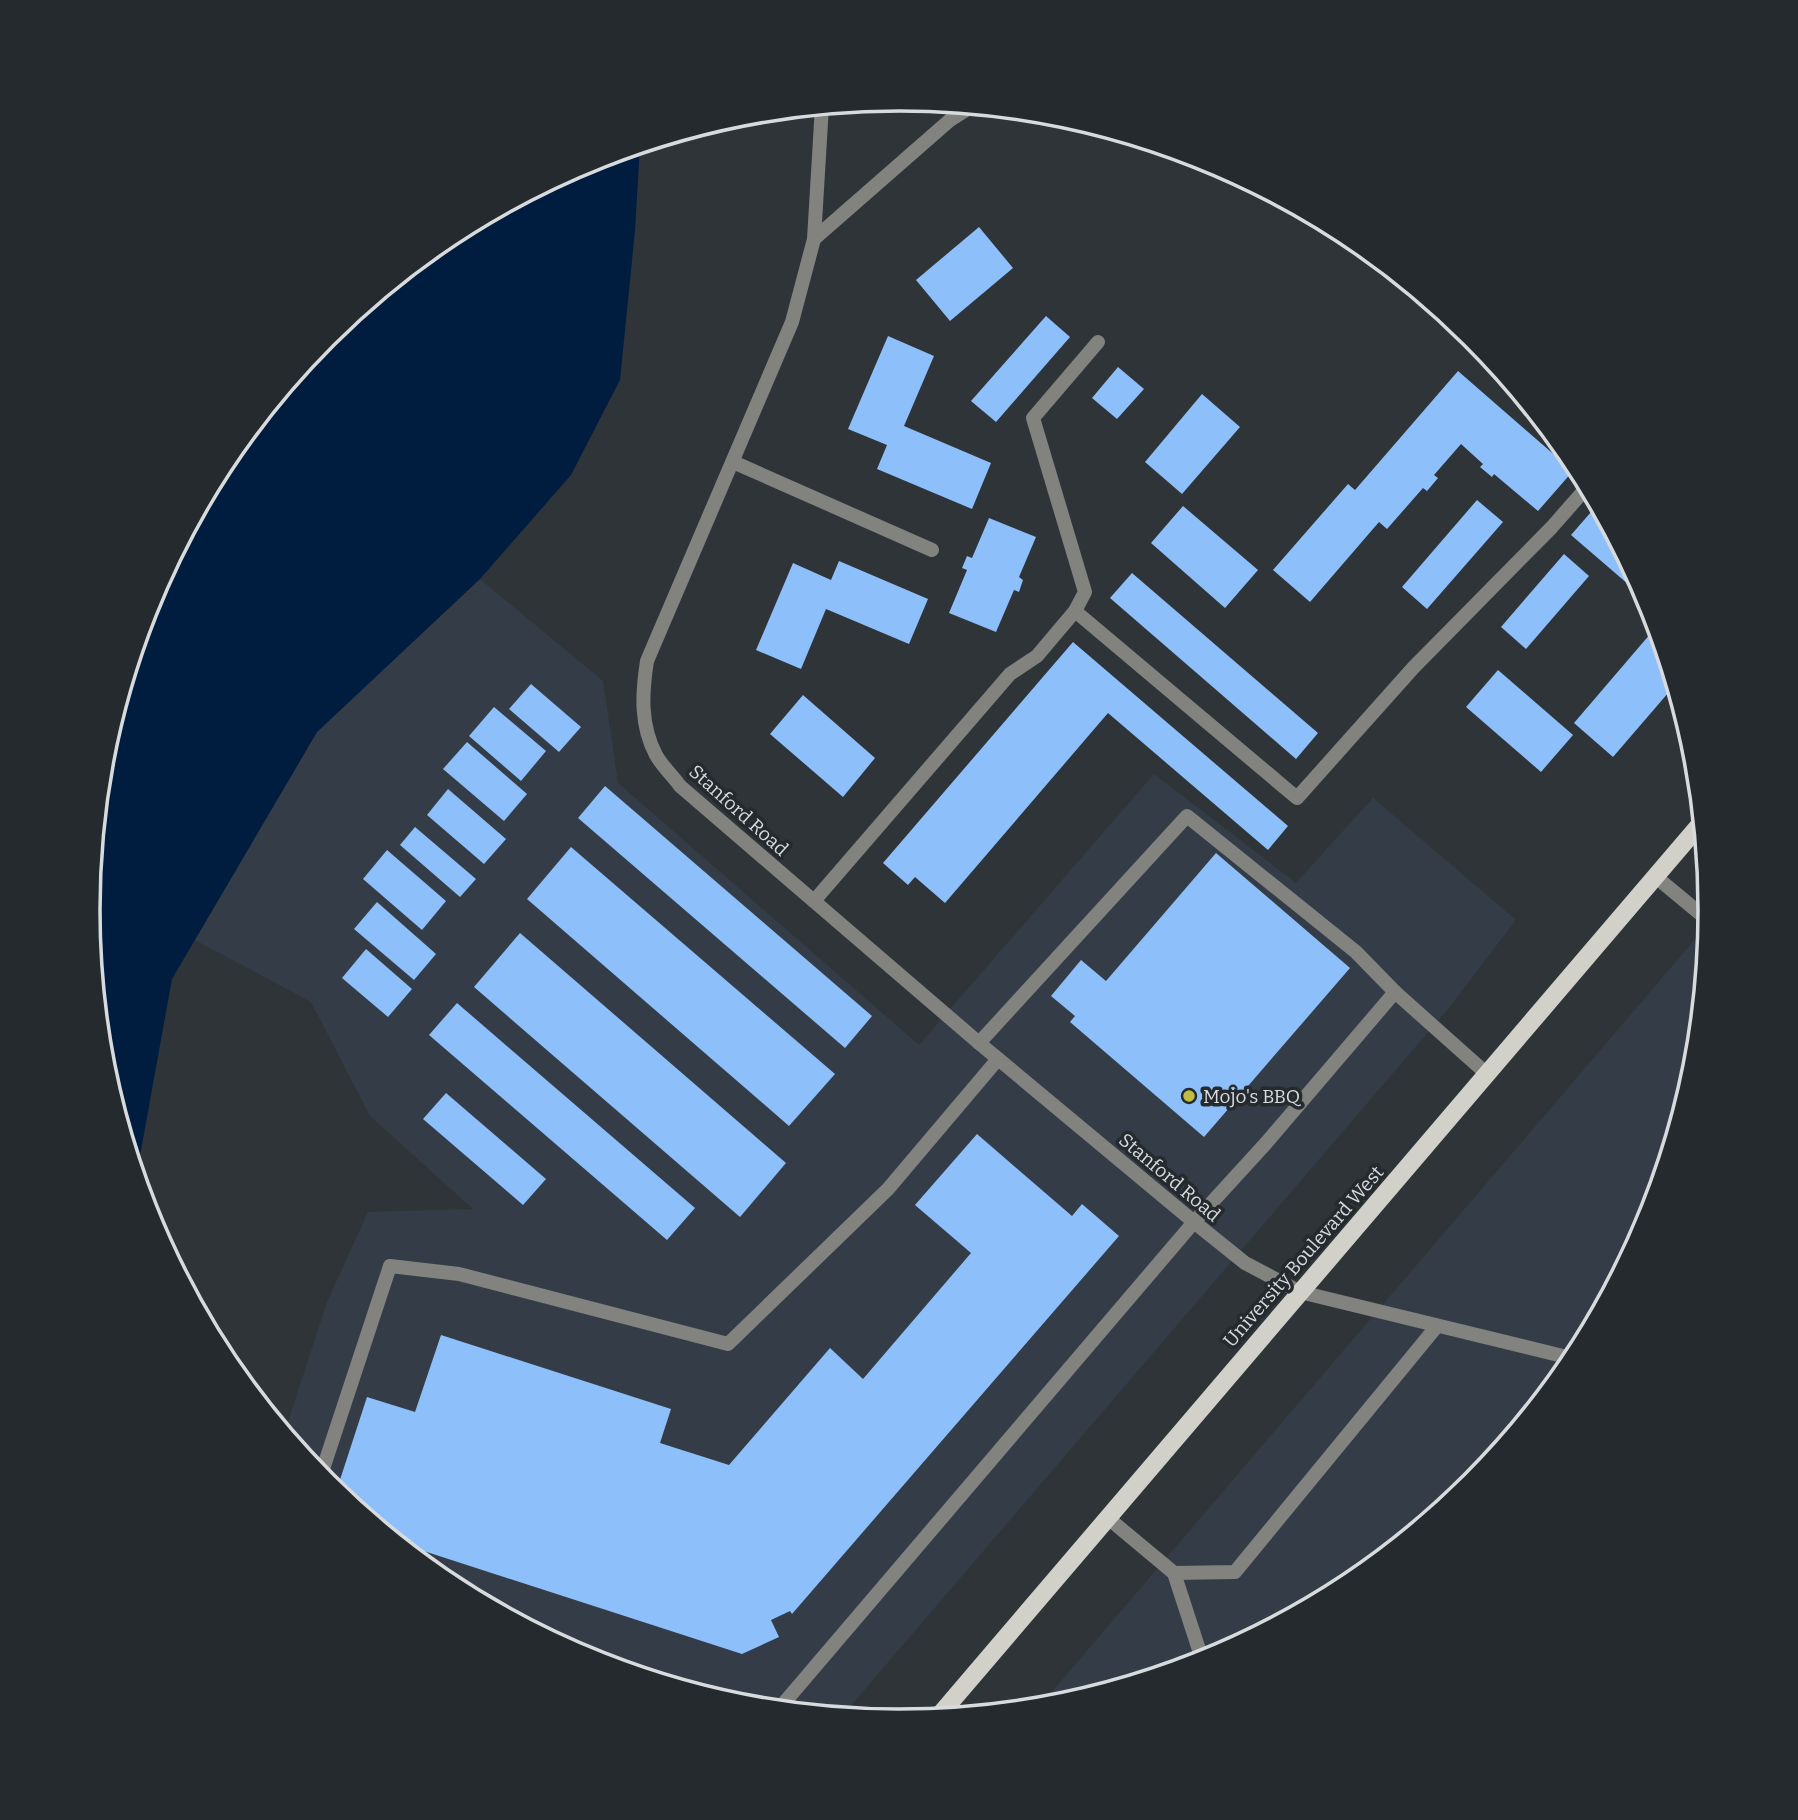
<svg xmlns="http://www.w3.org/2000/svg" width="1798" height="1820" font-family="Bitter,serif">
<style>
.built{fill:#343d47}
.water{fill:#001d40}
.building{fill:#8dbffb}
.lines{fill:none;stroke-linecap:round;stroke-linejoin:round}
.lane{stroke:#82827f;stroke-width:14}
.street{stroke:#82827f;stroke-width:14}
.primary{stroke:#d1d1ca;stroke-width:18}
.poi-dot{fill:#c0be41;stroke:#252a2f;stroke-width:2.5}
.labels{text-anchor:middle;stroke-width:7;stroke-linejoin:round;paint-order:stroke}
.street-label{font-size:19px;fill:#d8dbde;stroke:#252a2f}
.poi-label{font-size:19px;fill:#d8dbde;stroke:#252a2f;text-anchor:start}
.rim{fill:none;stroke:#d8dbde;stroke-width:3.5}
</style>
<rect width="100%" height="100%" fill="#2f3439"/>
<g class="built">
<path d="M480,579L603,681L618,783L919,1045L1154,774L1296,883L1373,798L1516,920L1448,1009L842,1716L740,1706L588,1660L448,1585L325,1484L284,1434L327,1302L368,1212L473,1209L370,1116L311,1002L195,940L317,732Z"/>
<path d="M1709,923L1695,1069L1649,1221L1574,1361L1473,1484L1350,1585L1209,1660L1057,1706L1038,1708Z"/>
</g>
<path class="water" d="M640,145L635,231L620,380L571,475L480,579L317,732L172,979L136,1178L103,1068L88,910L103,751L149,599L224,459L325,336L448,235L589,160Z"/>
<g class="building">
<path d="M979,227L1013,268L950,321L916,280Z"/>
<path d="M1046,316L1070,337L996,422L971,401Z"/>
<path d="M888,336L934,356L904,426L991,463L972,509L877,469L887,445L848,429Z"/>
<path d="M1118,367L1144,389L1117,419L1092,398Z"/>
<path d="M1458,371L1573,471L1538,511L1494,474L1492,477L1480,467L1483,464L1461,444L1434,475L1438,478L1427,491L1423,488L1387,529L1379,522L1310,602L1273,570L1348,484L1355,490Z"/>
<path d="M1202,394L1240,427L1182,494L1145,462Z"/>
<path d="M1477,500L1503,522L1427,609L1402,587Z"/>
<path d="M1598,504L1649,600L1650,603L1571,535Z"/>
<path d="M1183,506L1258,570L1225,608L1151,543Z"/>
<path d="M989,518L1036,537L1019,577L1023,580L1019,592L1014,590L996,632L949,613L967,570L962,568L967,556L972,558Z"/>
<path d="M1564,554L1589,576L1526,649L1501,627Z"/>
<path d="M839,561L928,599L909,644L826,609L801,669L756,650L793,563L831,580Z"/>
<path d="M1132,573L1318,733L1296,759L1110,598Z"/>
<path d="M1657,626L1675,685L1613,757L1574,723Z"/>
<path d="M1073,642L1288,826L1268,850L1108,713L945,903L915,877L908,885L883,863Z"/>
<path d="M1498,670L1573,735L1541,772L1466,707Z"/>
<path d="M531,684L581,727L559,752L509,709Z"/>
<path d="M803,695L875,758L843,797L770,734Z"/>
<path d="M494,707L546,751L521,781L469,736Z"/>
<path d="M467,742L527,794L504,821L443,769Z"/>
<path d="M605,786L872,1016L845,1048L578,818Z"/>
<path d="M448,789L506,839L484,864L427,815Z"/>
<path d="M415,827L476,879L460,897L400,845Z"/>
<path d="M571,847L835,1074L789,1126L527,899Z"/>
<path d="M387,850L446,901L422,930L363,879Z"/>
<path d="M1216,853L1350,968L1204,1137L1070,1022L1075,1016L1051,996L1081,960L1106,981Z"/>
<path d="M377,902L436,954L414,980L354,929Z"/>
<path d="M520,933L786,1163L740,1217L474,987Z"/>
<path d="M366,949L412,989L388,1017L342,978Z"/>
<path d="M457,1003L695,1208L667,1240L429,1035Z"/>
<path d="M446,1093L546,1179L523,1205L423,1119Z"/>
<path d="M977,1134L1072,1216L1082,1204L1119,1236L792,1614L790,1611L771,1620L779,1637L742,1654L396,1542L336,1492L367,1397L415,1412L441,1335L671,1409L660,1443L729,1465L830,1348L863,1379L971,1253L915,1205Z"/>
</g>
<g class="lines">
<g class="lane">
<path d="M733,462L932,550"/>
<path d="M1075,611L1085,592L1033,418L1098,342"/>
<path d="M1656,877L1709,921"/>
<path d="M814,901L1010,674L1037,656L1075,611L1297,798L1413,668L1552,527L1588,486"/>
<path d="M979,1043L1187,816L1356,952L1395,992"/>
<path d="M1300,1292L1575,1359"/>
<path d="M320,1478L390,1266L459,1274L728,1344L888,1189L998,1059"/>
<path d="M1108,1518L1174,1573L1203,1662"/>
<path d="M1174,1573L1235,1572L1437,1326"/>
<path d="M577,1654L685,1689"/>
<path d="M778,1710L1194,1222L1267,1142L1395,992L1487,1074"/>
</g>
<g class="street">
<path d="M822,106L814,239L792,322L647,661C642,693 640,725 656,755C662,766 673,776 680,786L979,1043L1194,1222L1245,1263L1300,1292"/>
<path d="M814,239L950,120L972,106"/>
</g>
<path class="primary" d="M937,1718L1702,822"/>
</g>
<circle class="poi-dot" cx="1189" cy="1096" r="7"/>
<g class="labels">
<g class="street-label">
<text transform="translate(739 810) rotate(42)" y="7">Stanford Road</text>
<text transform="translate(1170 1177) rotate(40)" y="7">Stanford Road</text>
<text transform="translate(1303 1256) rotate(-49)" y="7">University Boulevard West</text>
</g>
<g class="poi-label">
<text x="1203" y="1103">Mojo's BBQ</text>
</g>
</g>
<path d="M0 0H1798V1820H0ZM100 910a799 799 0 1 1 1598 0a799 799 0 1 1-1598 0Z" fill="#252a2f" fill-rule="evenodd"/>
<path class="rim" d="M100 910a799 799 0 1 1 1598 0a799 799 0 1 1-1598 0Z"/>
</svg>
